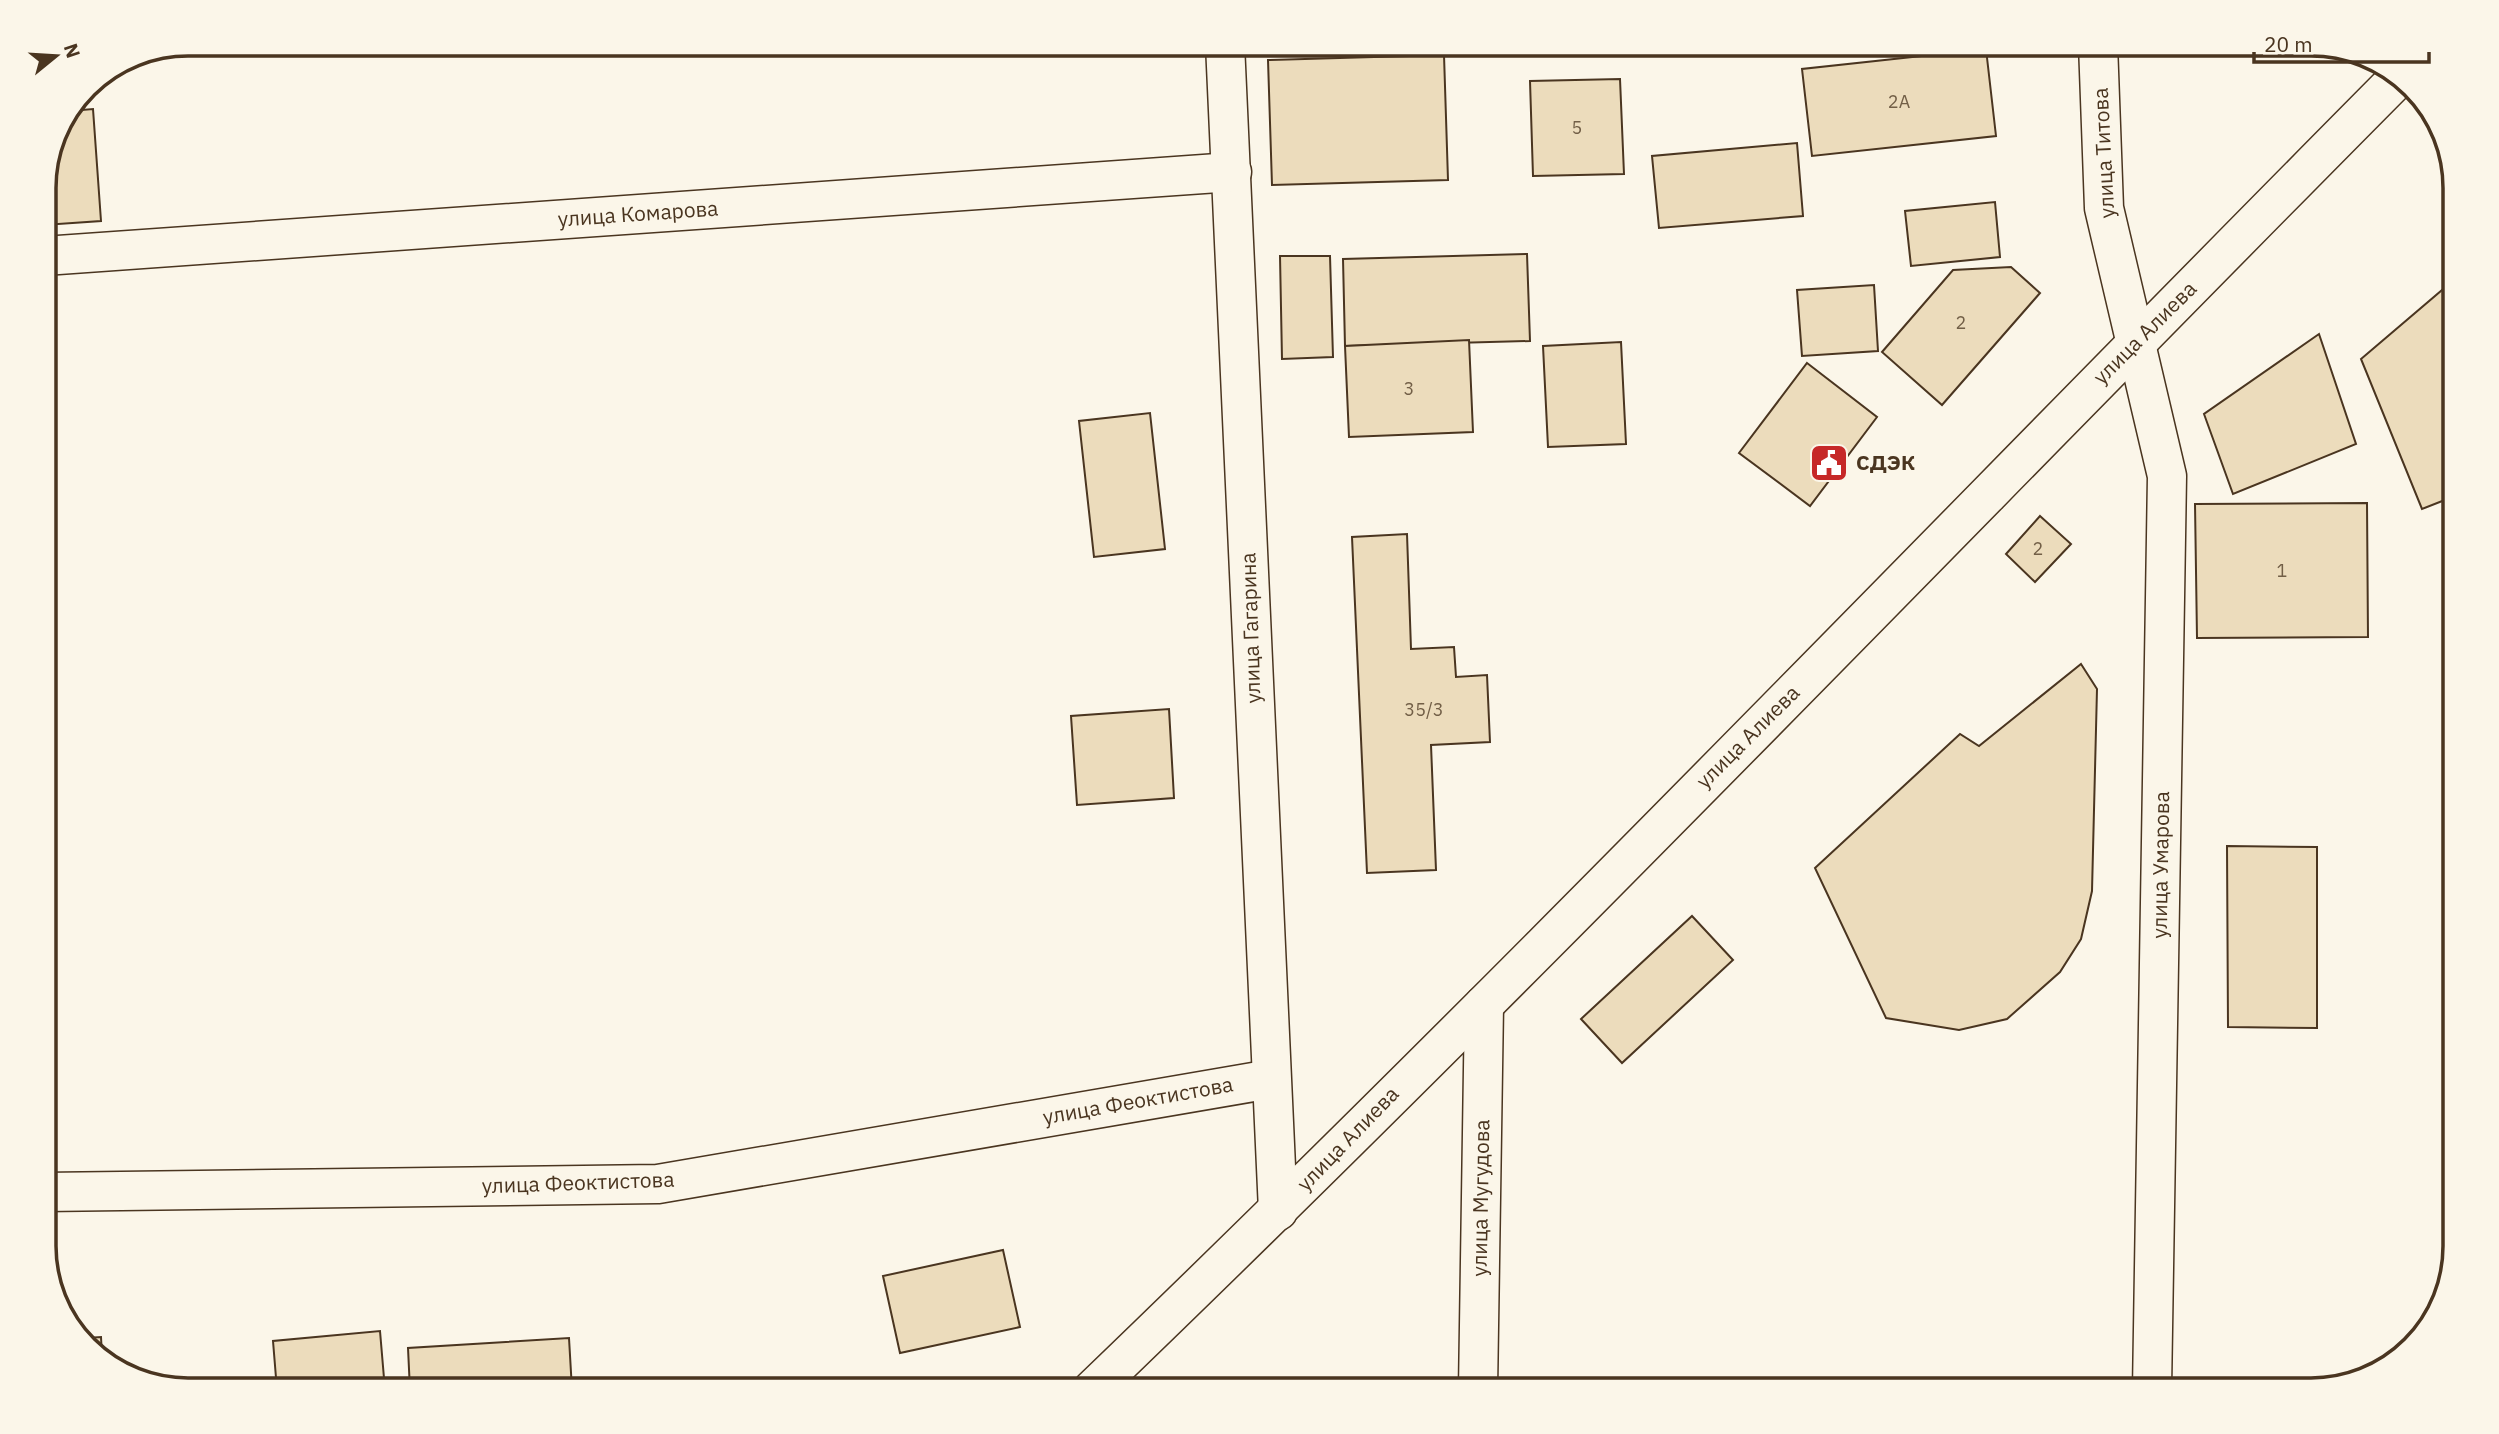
<svg xmlns="http://www.w3.org/2000/svg" width="2499" height="1434" font-family="'IBM Plex Sans',sans-serif">
<style>
.building{fill:#ecdcbc;stroke:#4a3520;stroke-width:2}
.lines{fill:none;stroke-linecap:round;stroke-linejoin:round}
.minor-casing{stroke:#4a3520;stroke-width:41}
.tertiary-casing{stroke:#4a3520;stroke-width:41}
.minor{stroke:#fbf6e9;stroke-width:38}
.tertiary{stroke:#fbf6e9;stroke-width:38}
.labels{text-anchor:middle;stroke-width:5;stroke-linejoin:round;paint-order:stroke}
.number-label{font-size:18px;fill:#725f47}
.street-label{font-size:21px;fill:#4a3520;stroke:#fbf6e9}
.poi-label{font-size:21px;font-weight:bold;fill:#4a3520;stroke:#fbf6e9;text-anchor:start}
.rim{fill:none;stroke:#4a3520;stroke-width:3.5}
</style>
<rect width="100%" height="100%" fill="#fbf6e9"/>
<g class="building">
<path d="M1986,49L1996,136L1812,156L1802,69Z"/>
<path d="M1444,55L1448,180L1272,185L1268,60Z"/>
<path d="M1620,79L1624,174L1533,176L1530,81Z"/>
<path d="M93,109L101,221L44,225V179L55,133L70,111Z"/>
<path d="M1797,143L1803,216L1659,228L1652,156Z"/>
<path d="M1995,202L2000,257L1911,266L1905,211Z"/>
<path d="M1527,254L1530,341L1345,346L1343,259Z"/>
<path d="M1280,256H1330L1333,357L1282,359Z"/>
<path d="M2011,267L2040,293L1942,405L1882,352L1953,270Z"/>
<path d="M2455,279V496L2422,509L2361,359Z"/>
<path d="M1874,285L1878,351L1802,356L1797,290Z"/>
<path d="M2319,334L2356,444L2233,494L2204,414Z"/>
<path d="M1469,340L1473,432L1349,437L1345,346Z"/>
<path d="M1621,342L1626,444L1548,447L1543,346Z"/>
<path d="M1807,363L1877,417L1810,506L1739,453Z"/>
<path d="M1150,413L1165,549L1094,557L1079,421Z"/>
<path d="M2367,503L2368,637L2197,638L2195,504Z"/>
<path d="M2040,516L2071,544L2035,582L2006,554Z"/>
<path d="M1407,534L1411,649L1454,647L1456,677L1487,675L1490,742L1431,745L1436,870L1367,873L1352,537Z"/>
<path d="M2081,664L2097,689L2092,891L2081,939L2060,972L2007,1019L1959,1030L1886,1018L1815,868L1960,734L1979,746Z"/>
<path d="M1169,709L1174,798L1077,805L1071,716Z"/>
<path d="M2227,846L2317,847V1028L2228,1027Z"/>
<path d="M1692,916L1733,960L1622,1063L1581,1019Z"/>
<path d="M1003,1250L1020,1327L900,1353L883,1276Z"/>
<path d="M380,1331L385,1390H277L273,1341Z"/>
<path d="M101,1337L102,1356L83,1338Z"/>
<path d="M569,1338L572,1390H410L408,1348Z"/>
</g>
<g class="lines">
<defs>
<g id="minor">
<path d="M1225,44L1278,1211"/>
<path d="M2098,44L2104,208L2167,476L2152,1390"/>
<path d="M44,256L1232,172"/>
<path d="M44,1192L658,1184L1271,1079"/>
<path d="M1478,1390L1484,1005"/>
</g>
<path id="tertiary" d="M1092,1390C1537,962 1963,516 2398,78"/>
</defs>
<use href="#minor" class="minor-casing"/>
<use href="#tertiary" class="tertiary-casing"/>
<use href="#minor" class="minor"/>
<use href="#tertiary" class="tertiary"/>
</g>
<defs>
<symbol id="civic-square" viewBox="-11 -11 22 22"><rect x="-9" y="-9" width="18" height="18" rx="4" fill="#c62828" stroke="#fbf6e9"/><path d="M-.6-6.5H3V-4.5H.6V-3L4-1V1h2V6H-6V1h2V-1L-.6-3ZM-1.2 2.5V6h2.4V2.5Z" fill="#fff"/></symbol>
</defs>
<g fill-rule="evenodd">
<use href="#civic-square" x="1807" y="441" width="44" height="44"/>
</g>
<g class="labels">
<g class="number-label">
<text x="1899" y="108">2А</text>
<text x="1577" y="134">5</text>
<text x="1961" y="329">2</text>
<text x="1409" y="395">3</text>
<text x="2038" y="555">2</text>
<text x="2282" y="577">1</text>
<text x="1424" y="716">35/3</text>
</g>
<g class="street-label">
<text transform="translate(2104 153) rotate(-93)" y="7">улица Титова</text>
<text transform="translate(638 214) rotate(-4)" y="7">улица Комарова</text>
<text transform="translate(2145 333) rotate(-45)" y="7">улица Алиева</text>
<text transform="translate(1251 628) rotate(-92)" y="7">улица Гагарина</text>
<text transform="translate(1748 737) rotate(-45)" y="7">улица Алиева</text>
<text transform="translate(2161 865) rotate(-89)" y="7">улица Умарова</text>
<text transform="translate(1138 1101) rotate(-10)" y="7">улица Феоктистова</text>
<text transform="translate(1348 1139) rotate(-46)" y="7">улица Алиева</text>
<text transform="translate(578 1183) rotate(-2)" y="7">улица Феоктистова</text>
<text transform="translate(1481 1198) rotate(-89)" y="7">улица Мугудова</text>
</g>
<g class="poi-label">
<text x="1856" y="470">СДЭК</text>
</g>
</g>
<path d="M0 0H2499V1434H0ZM188 56H2311A132 132 0 0 1 2443 188V1246A132 132 0 0 1 2311 1378H188A132 132 0 0 1 56 1246V188A132 132 0 0 1 188 56Z" fill="#fbf6e9" fill-rule="evenodd"/>
<path class="rim" d="M188 56H2311A132 132 0 0 1 2443 188V1246A132 132 0 0 1 2311 1378H188A132 132 0 0 1 56 1246V188A132 132 0 0 1 188 56Z"/>
<g transform="translate(56 56) rotate(72)" stroke="#fbf6e9" stroke-width="5" paint-order="stroke">
<path d="M0-5L12 26L0 18L-12 26Z" fill="#4a3520"/>
<text y="-10" font-size="19" font-weight="bold" text-anchor="middle" fill="#4a3520">N</text>
</g>
<path d="M2254 52v10h175v-10" fill="none" stroke="#4a3520" stroke-width="3.5"/>
<text x="2264" y="52" font-size="21" fill="#4a3520" stroke="#fbf6e9" stroke-width="5" paint-order="stroke">20 m</text>
</svg>
